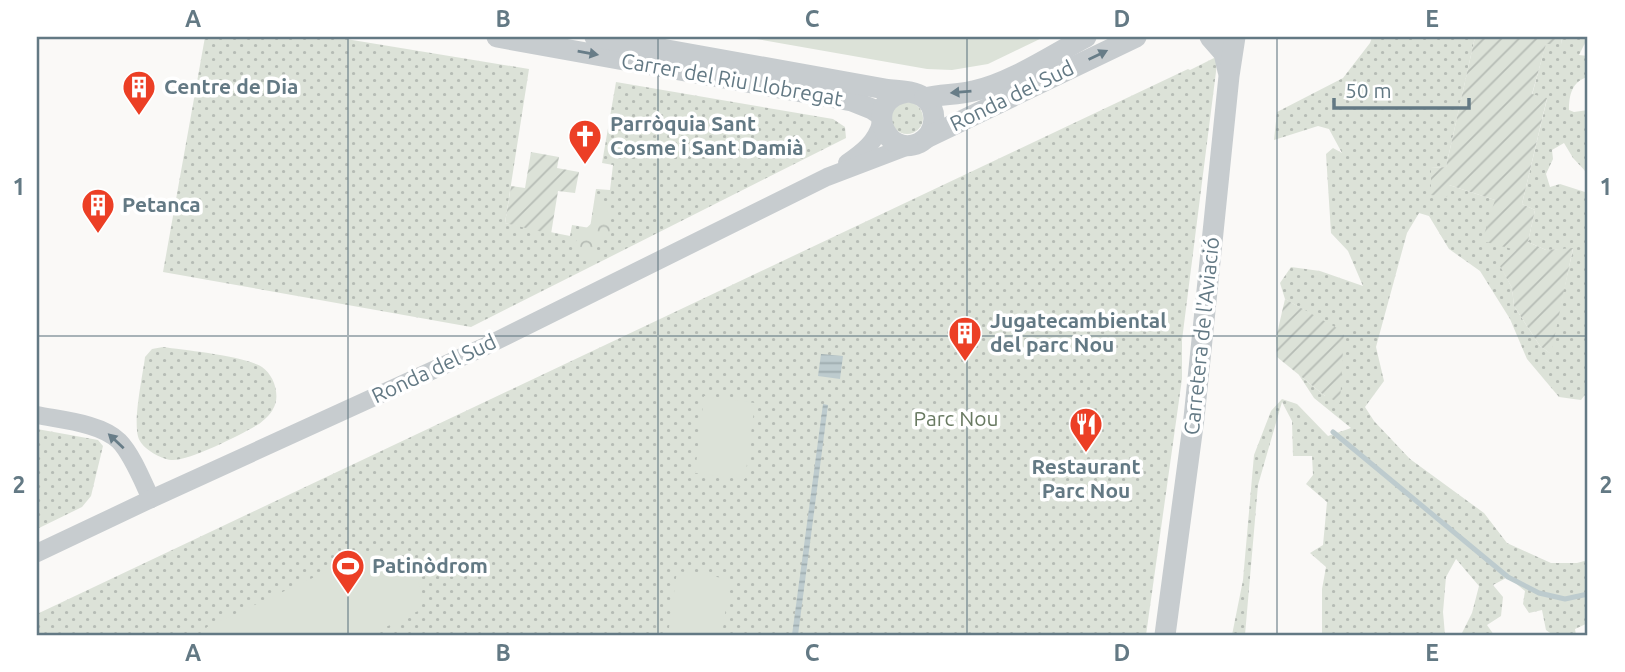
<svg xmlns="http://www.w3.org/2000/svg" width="1625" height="672" font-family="Ubuntu,sans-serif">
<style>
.grass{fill:url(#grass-dots)}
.forest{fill:url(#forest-crowns)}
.garden{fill:url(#garden-furrows)}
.pitch{fill:#dce2d8}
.water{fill:url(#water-rules)}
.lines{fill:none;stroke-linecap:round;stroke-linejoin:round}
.stream{stroke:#bdcbce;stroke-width:5}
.minor{stroke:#c7cccf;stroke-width:18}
.tertiary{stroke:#c7cccf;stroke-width:21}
.oneway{fill:#687d88}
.grid{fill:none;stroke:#637984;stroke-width:2;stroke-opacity:0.55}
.labels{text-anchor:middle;stroke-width:7;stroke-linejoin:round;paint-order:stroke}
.street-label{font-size:21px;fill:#637984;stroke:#fff}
.poi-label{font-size:21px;font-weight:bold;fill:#637984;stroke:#fff;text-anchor:start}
.park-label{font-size:21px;fill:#697a62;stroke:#fff}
.neatline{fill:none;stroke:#637984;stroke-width:2.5}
.grid-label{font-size:23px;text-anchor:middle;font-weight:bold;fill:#637984}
</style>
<defs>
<pattern id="grass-dots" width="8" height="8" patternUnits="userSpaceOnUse" patternTransform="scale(1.75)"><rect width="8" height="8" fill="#dce2d8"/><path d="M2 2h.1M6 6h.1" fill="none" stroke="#b6bcb5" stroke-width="1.8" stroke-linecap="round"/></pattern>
<pattern id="forest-crowns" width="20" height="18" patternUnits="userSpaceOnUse" patternTransform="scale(1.75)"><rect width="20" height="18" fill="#dce2d8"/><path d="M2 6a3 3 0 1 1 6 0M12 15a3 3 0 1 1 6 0" fill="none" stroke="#b6bcb5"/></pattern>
<pattern id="garden-furrows" width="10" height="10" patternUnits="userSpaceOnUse" patternTransform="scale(1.75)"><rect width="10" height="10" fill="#dce2d8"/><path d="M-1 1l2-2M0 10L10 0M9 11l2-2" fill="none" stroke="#b6bcb5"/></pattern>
<pattern id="water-rules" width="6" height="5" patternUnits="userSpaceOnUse" patternTransform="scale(1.75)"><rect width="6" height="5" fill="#bdcbce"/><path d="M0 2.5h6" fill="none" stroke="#9daaad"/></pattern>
</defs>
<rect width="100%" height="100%" fill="#faf9f7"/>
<g class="grass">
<path d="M205,37H334L529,69L505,223L570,236L572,225L590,228L596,189L610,190L613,165L602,163L616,82L833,119L845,127L846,138L471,327L163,272Z"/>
<path d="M1372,37H1475L1446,167L1431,168L1449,185L1495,200L1517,250L1501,267L1512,288L1514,306L1540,346L1550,353L1573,249L1546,250L1528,242L1535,210L1522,204L1547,99L1532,95L1546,43L1561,44L1562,37H1588L1579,55L1588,56V77C1572,81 1569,95 1569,110L1574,112L1588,110V174L1573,158L1564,143L1552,150L1553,159L1546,174L1550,187L1560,184L1585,192L1588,188L1587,251L1588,255V391L1581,400L1559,397L1527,359L1510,319L1480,271L1449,249L1429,216L1419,213L1407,233L1376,347L1384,381L1365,407L1374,421L1410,459L1484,513L1507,543L1551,563H1577L1588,560V623L1575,629L1576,635H1553L1546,630L1542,610L1529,613L1523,604L1525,591L1508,577L1493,585L1503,597L1501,616L1487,625L1494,635H1461L1472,613L1479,586L1456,559L1446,577L1443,612L1445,635H1321L1322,633V589L1326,567L1310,553L1323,545L1327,502L1306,484L1313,475L1312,456H1293L1292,421L1282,402L1258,485L1245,635H1232L1243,580L1254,455L1271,411L1282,399L1297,404L1328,436L1351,428L1314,398L1299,375L1325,396L1344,333L1285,299L1280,283L1291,267L1320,271L1363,286L1348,251L1331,233L1326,154L1333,148L1342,153L1329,129L1318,126L1274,140L1277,112L1343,78L1370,43Z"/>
<path d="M1218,56L1182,340V379L1146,635H37V614L1188,69L1190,70Z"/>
<circle cx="907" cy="118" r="16"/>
<path d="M163,347C184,350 245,356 262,367C274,375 281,396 273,409C271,414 263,421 259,424C242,434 188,462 171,460C161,459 144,449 140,441C131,427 143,375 145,357L152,349Z"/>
<path d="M37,429L98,440L103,446L91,496L82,507L37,529Z"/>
</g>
<path class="forest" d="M595,198L609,211L611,231L594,244V257L585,258L573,247L580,234L595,220Z"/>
<g class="garden">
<path d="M1475,37H1562L1561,44H1546L1532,94L1547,98L1522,204L1535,210L1528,242L1546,250L1573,248L1551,354L1540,346L1514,306L1512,288L1500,266L1516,250L1482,241L1495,200L1449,185L1447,197L1431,195V168L1446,167Z"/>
<path d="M531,152L559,157L557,168L579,172L575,193L558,191L551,234L505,223L511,186L525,188Z"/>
<path d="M1285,299L1344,332L1340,403L1325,396L1277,357L1276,338Z"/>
</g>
<g class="pitch">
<path d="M745,37H1044L988,64L952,70L927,69Z"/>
<path d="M704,396L755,403L745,479L695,473Z"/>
<path d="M373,552C381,552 388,552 396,556C414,564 426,591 420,610L370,635H201L207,627L362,555Z"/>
<path d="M677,571L730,579L722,635H668Z"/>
</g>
<g class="water">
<path d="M821,354L843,356L840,379L818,376Z"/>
<path d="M823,404L828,405L798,635H792Z"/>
</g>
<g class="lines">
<path class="stream" d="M1333,432L1508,577L1539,593L1565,599L1588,594"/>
<g class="minor">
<path d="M847,163C863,152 876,142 881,123"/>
<path d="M37,415C61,420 101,423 119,441C132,454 143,482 151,499"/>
<path d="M37,553L151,499L486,346L827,177L911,145"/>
</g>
<g class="tertiary">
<path d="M497,37L852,101L872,109L881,115"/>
<path d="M595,37L885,89C897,91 913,90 923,97C939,108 937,134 919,143C884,159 862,99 907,92"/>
<path d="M1210,37L1224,53L1228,71"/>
<path d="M925,98C941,94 957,95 973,91C1009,84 1054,54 1086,37"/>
<path d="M926,138L1136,37"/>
<path d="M1165,635L1194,418L1229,76L1235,37"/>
</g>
</g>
<defs><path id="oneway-solid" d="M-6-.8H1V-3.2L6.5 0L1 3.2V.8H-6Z" transform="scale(1.75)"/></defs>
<g class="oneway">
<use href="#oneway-solid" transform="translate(588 53) rotate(10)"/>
<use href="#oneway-solid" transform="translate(1098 55) rotate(-26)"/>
<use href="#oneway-solid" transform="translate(961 92) rotate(175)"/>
<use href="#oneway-solid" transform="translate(116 441) rotate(-137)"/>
</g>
<path class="grid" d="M348,37V635M658,37V635M967,37V635M1277,37V635M37,336H1588"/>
<defs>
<symbol id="building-pin" viewBox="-11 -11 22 30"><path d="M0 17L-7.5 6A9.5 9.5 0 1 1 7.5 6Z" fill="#ec3f25" stroke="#fff"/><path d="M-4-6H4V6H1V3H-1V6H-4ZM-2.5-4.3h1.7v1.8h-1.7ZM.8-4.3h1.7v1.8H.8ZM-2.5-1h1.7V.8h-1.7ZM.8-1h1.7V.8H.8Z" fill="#fff"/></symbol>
<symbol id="church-pin" viewBox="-11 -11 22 30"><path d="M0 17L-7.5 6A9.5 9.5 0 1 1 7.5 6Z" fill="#ec3f25" stroke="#fff"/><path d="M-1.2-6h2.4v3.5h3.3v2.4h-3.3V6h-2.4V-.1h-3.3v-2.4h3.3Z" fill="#fff"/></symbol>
<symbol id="restaurant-pin" viewBox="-11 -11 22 30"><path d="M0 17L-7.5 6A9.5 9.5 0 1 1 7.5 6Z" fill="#ec3f25" stroke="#fff"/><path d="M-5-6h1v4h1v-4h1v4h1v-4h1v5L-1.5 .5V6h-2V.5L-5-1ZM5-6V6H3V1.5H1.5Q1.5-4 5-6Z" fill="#fff"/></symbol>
<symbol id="stadium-pin" viewBox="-11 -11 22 30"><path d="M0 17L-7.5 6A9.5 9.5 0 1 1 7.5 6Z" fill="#ec3f25" stroke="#fff"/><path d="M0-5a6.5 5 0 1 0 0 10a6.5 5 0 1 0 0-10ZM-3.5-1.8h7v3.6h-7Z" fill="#fff"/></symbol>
</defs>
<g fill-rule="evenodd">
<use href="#building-pin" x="120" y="68" width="38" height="52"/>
<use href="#church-pin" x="566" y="117" width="38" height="52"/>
<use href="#building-pin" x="79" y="186" width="38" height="52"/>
<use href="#building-pin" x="946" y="314" width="38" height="52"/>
<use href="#restaurant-pin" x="1067" y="405" width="38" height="52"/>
<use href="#stadium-pin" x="329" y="547" width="38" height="52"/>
</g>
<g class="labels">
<g class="street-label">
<text transform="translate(732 80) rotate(10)" y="7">Carrer del Riu Llobregat</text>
<text transform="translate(1012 96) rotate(-26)" y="7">Ronda del Sud</text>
<text transform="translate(1202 336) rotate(-84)" y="7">Carretera de l'Aviació</text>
<text transform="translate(434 369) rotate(-25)" y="7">Ronda del Sud</text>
</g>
<g class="poi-label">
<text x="164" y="94">Centre de Dia</text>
<text x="610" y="131">Parròquia Sant<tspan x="610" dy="24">Cosme i Sant Damià</tspan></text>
<text x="122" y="212">Petanca</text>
<text x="990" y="328">Jugatecambiental<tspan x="990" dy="24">del parc Nou</tspan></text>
<text x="1086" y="474" text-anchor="middle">Restaurant<tspan x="1086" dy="24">Parc Nou</tspan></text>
<text x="372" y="573">Patinòdrom</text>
</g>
<g class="park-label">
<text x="956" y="426">Parc Nou</text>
</g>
</g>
<rect width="1625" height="672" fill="none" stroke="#ffffff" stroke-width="77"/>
<path d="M1334 98v10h135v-10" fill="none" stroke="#637984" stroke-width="3.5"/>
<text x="1345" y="98" font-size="21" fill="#637984" stroke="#ffffff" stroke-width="5" paint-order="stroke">50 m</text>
<rect x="38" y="38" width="1548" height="596" class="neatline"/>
<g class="grid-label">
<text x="193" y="27">A</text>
<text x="503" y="27">B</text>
<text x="812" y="27">C</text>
<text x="1122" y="27">D</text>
<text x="1432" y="27">E</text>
<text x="19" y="195">1</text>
<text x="1606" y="195">1</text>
<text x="19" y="493">2</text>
<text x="1606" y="493">2</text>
<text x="193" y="661">A</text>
<text x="503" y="661">B</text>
<text x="812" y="661">C</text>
<text x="1122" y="661">D</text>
<text x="1432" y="661">E</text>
</g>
</svg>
